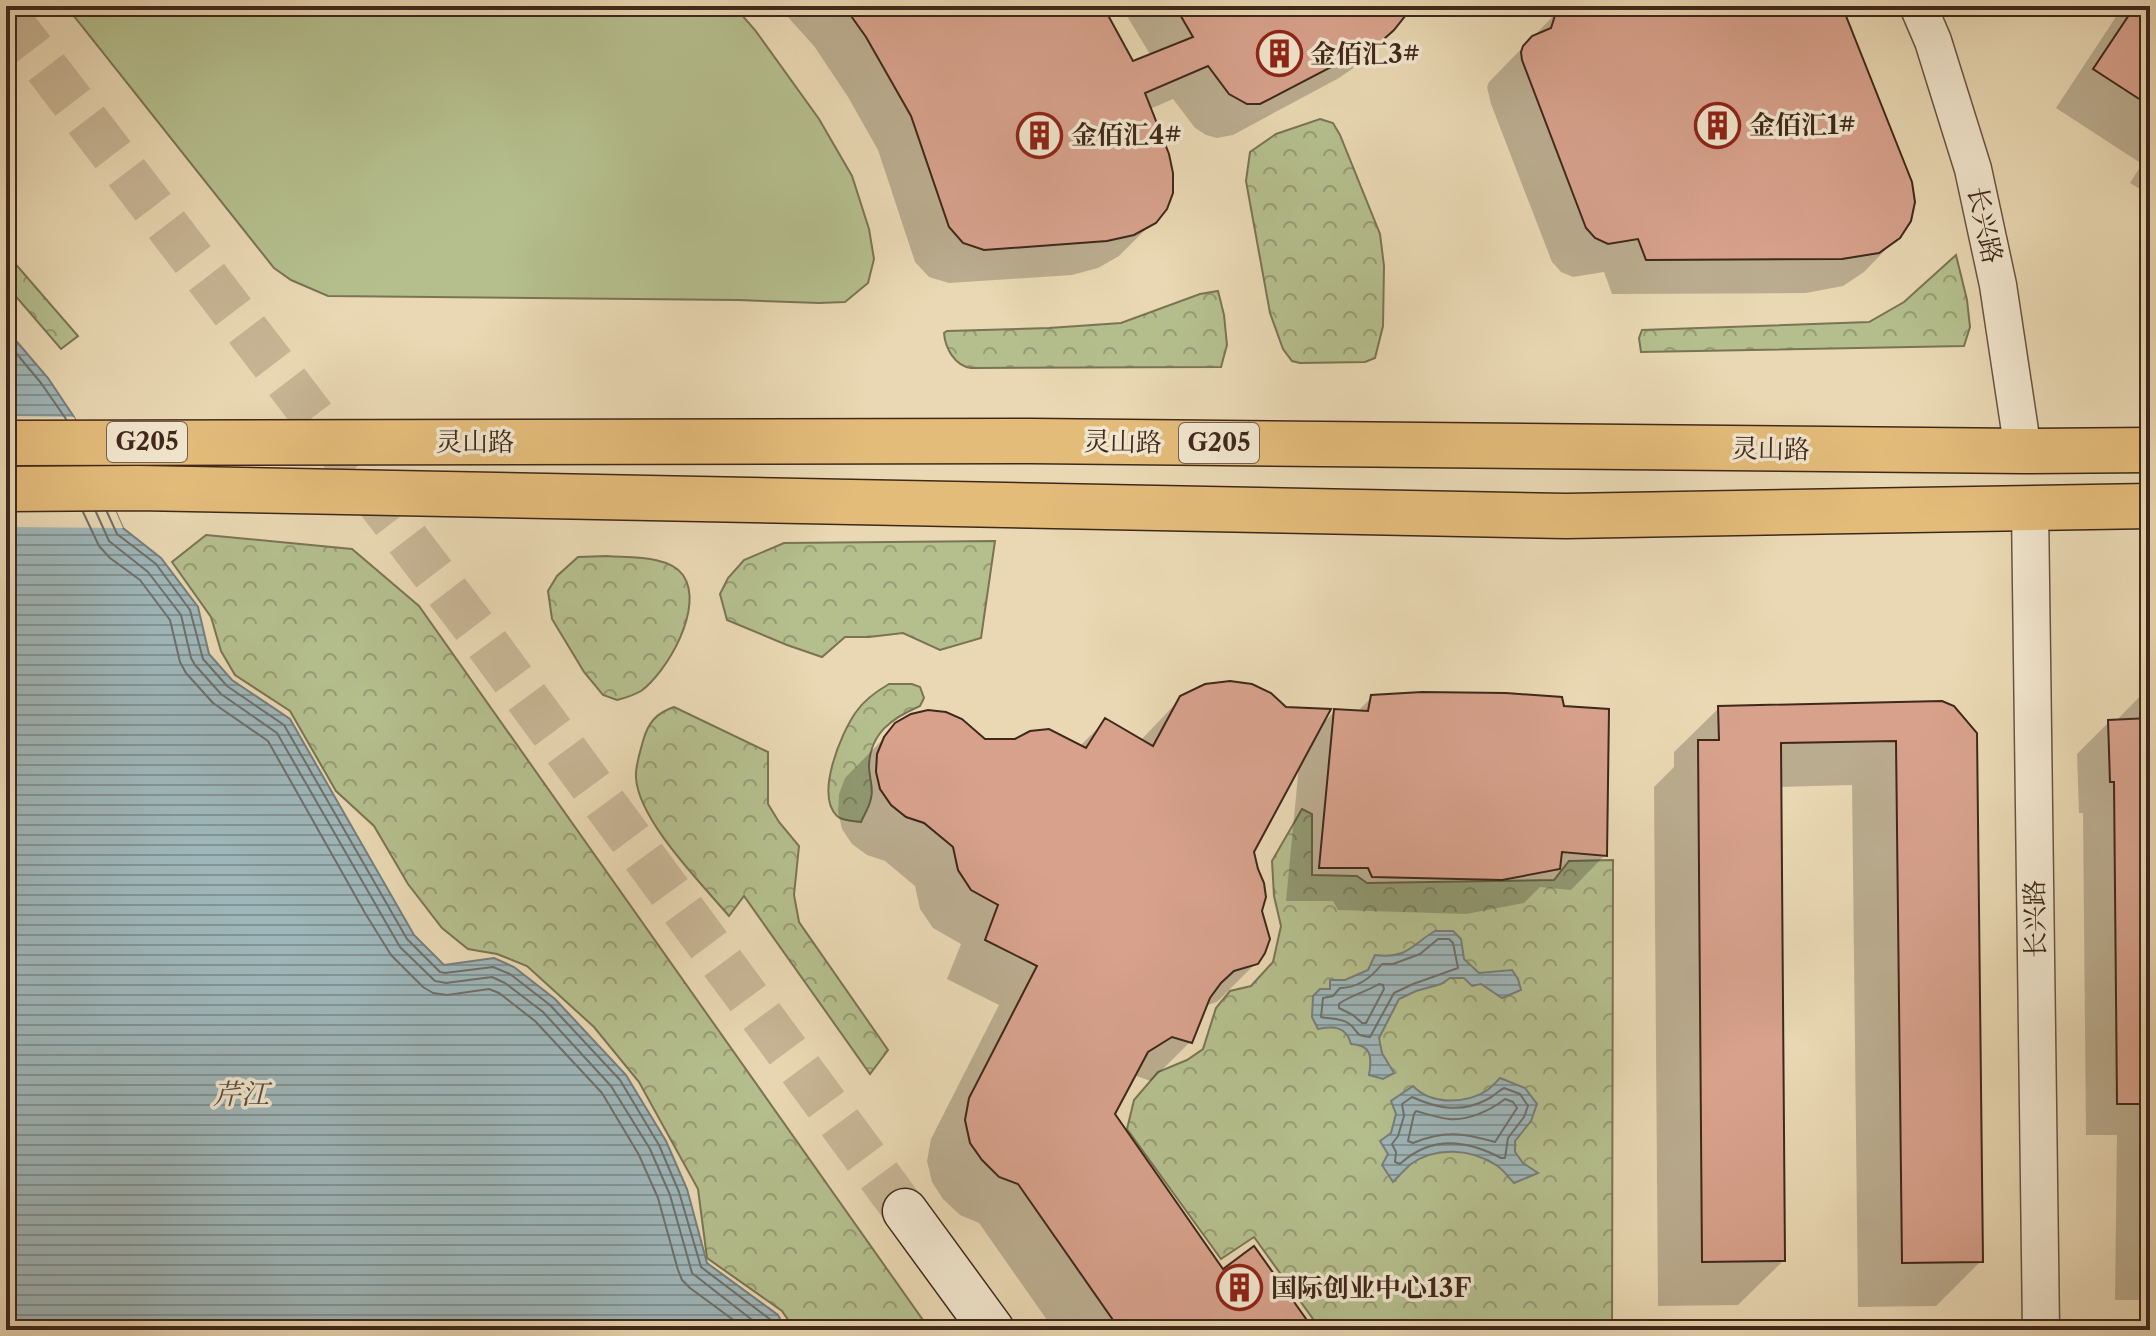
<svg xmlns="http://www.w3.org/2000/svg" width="2156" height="1336" font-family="'Libre Caslon Text','Noto Serif SC',serif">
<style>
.grass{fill:#b5bf8e;stroke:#7a7454;stroke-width:2}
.forest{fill:url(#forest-crowns);stroke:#7a7454;stroke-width:2}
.water{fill:url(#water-rules);stroke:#787d7a;stroke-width:2}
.pier{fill:#e9d8b3}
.shadow{fill:#0003}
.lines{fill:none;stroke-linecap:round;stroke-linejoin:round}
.shore{stroke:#6f6f6a;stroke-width:2}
.building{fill:#d7a18c;stroke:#40281b;stroke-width:2}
.secondary-tunnel{stroke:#c7b595;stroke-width:44;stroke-dasharray:44 22;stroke-linecap:butt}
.street-casing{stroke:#6a5441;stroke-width:39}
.secondary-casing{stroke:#40281b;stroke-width:47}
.highway-casing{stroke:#40281b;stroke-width:47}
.street{stroke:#f1e6ce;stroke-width:36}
.secondary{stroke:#f1e6ce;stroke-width:44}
.highway{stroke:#e4bc7a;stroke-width:44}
.labels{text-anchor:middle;stroke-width:7;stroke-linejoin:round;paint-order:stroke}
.shield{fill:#f1e6ce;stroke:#756151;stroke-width:2}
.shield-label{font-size:24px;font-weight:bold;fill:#40281b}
.poi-label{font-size:26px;font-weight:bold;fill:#40281b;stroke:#f1e6ce;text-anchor:start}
.street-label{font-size:26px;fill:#40281b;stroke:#f1e6ce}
.water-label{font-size:28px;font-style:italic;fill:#584c42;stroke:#f1e6ce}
</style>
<defs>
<pattern id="forest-crowns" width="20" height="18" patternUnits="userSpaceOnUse" patternTransform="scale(2)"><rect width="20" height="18" fill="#b5bf8e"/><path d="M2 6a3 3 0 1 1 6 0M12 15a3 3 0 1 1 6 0" fill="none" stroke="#959b73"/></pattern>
<pattern id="water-rules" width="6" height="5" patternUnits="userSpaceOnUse" patternTransform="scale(2)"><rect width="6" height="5" fill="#9eb6b9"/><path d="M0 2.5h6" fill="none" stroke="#829496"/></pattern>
</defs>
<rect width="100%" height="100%" fill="#e9d8b3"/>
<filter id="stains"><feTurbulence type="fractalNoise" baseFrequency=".0025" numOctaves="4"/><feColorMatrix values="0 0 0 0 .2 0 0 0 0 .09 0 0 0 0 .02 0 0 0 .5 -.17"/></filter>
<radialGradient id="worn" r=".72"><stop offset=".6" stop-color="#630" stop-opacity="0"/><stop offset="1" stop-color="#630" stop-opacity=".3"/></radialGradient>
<path class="grass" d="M66,6H734L755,30L819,119L852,176L869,229L874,259L868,283L845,302L819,303L738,300L328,296L291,280L274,268Z"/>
<g class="forest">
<path d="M1320,119L1333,123L1340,135L1380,234L1384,266L1383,326L1375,358L1365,362L1300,363L1292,361L1283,349L1270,313L1246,181L1250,152L1276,134Z"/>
<path d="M6,253L78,336L61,349L6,285Z"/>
<path d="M1956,255L1967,300L1970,327L1964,346L1641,352L1639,338L1642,330L1869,322L1904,302Z"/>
<path d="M1218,291L1224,315L1227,345L1221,367L971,368C955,366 945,348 944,333L947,331L1049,328L1121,323L1200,294Z"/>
<path d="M206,535L352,549L419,606L930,1330H795L782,1311L707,1258L698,1189L639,1082L594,1027L527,966L497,954L468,949L442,928L408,884L374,826L336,791L290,711L235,675L221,651L211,617L172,562Z"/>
<path d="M995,541L981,638L940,650L903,633L869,637H845L822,657L787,645L727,620L720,594L728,578L744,560L784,543Z"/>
<path d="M607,556C630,558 669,555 683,575C705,607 667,672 641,691C634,695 625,698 617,700L603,695L584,672L552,619L548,591L557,576L578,557Z"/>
<path d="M889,684H912L920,687L924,698L920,706C892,718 870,733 869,766C869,777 874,789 871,798C870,806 864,815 861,822C854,821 842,821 837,816C815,795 841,733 856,712C864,700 877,691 889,684Z"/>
<path d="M674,707L768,752V804L779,822L799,846L794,895L799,922L888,1050L870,1074L744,896L729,916C701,883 639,821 636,778C635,767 640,752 643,741C648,723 656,713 674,707Z"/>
<path d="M1302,809L1312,814V875L1357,876L1367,883L1554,880L1569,861L1613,860L1612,1330H1321L1254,1237L1221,1259L1127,1129L1134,1100L1158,1072L1187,1060L1203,1049L1216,1008L1230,991L1251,986L1273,962L1281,926L1274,896L1272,861Z"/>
</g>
<g class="water">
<path d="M6,329L48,378L74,417L123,528L161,558L198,607L209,654L232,680L290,719L414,935L444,965L494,958L514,967L555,999L626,1075L666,1141L687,1189L707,1263L778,1315L786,1330H6Z"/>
<path d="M1435,931H1453L1461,939L1464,959L1479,973L1512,970L1518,979L1521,990L1502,998L1481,984L1472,986L1464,978H1450L1441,984L1416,991L1399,999L1379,1038L1382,1053L1394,1073L1383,1079L1369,1075C1372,1057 1372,1045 1351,1044C1346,1026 1334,1026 1318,1029L1312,1017L1313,996L1320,989H1330V980H1345L1368,970L1375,955C1408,959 1411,945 1435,931Z"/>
<path d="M1500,1078L1525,1088L1537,1104L1531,1121L1515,1141V1152L1523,1163L1538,1173L1514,1183C1508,1177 1503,1169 1496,1165C1472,1149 1436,1146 1411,1164C1405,1169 1399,1176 1393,1182L1382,1165L1388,1154L1380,1141L1391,1133L1396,1114L1391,1101L1413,1086C1431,1105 1465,1104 1486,1091C1491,1088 1496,1082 1500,1078Z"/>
</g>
<path class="pier" d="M6,416L74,417L123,528L6,527Z"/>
<g class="shadow">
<path d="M778,6H1100L1132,63L1151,56L1121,6H1404L1388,34L1352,69L1339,78L1233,135L1217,138L1206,135L1195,128L1173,99L1150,109L1154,221L1119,256L1098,268L1072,275L949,283L929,277L915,262L878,150L848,97L814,46Z"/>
<path d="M1563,6H1840L1899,236L1864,272L1843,286L1806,293L1612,294L1604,272L1573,277L1561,272L1552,262L1491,104L1487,87L1489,82Z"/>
<path d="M2123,6H2150V195L2130,183L2142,164L2056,108Z"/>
<path d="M2145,691H2150V1299L2148,1300H2115L2117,1135H2086L2083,813H2079L2077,754L2109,722H2115Z"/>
<path d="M1372,697L1605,855L1571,890L1540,887L1524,903L1466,914L1338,910L1333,901H1286L1299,765L1252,852L1260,911L1256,963L1217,1002L1204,1006L1190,1042L1151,1081L1133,1075L1113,1114L1223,1272L1312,1330H1054L979,1223L960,1215L943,1199L932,1182L927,1161L931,1139L999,1005L947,979L961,944L933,928L920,909L915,886L885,861L867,855L852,844L842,829L838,812L839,794L845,778L897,725L985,741L1079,747L1105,721L1140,741L1181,698L1285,709L1322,724L1335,711L1357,712Z"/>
<path d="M1941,703L1981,1261L1936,1306L1858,1307L1852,785L1779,787L1783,1261L1738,1305L1658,1306L1654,787L1674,767V752L1719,708Z"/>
</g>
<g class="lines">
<g class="shore">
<path d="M6,341L41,383L66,419"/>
<path d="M83,512L99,546L110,558L140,580L170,620L180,662L186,673L213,703L268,741L365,913L391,955L423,987L433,993L447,995L489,989L499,993L535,1021L602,1093L639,1155L658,1198L678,1270L682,1280L690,1288L747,1330"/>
<path d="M96,512L109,541L148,572L181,615L191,658L195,665L221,694L277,733L400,947L435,981L446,983L492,977L505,983L543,1012L611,1086L650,1149L670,1195L692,1273L765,1330"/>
<path d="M107,512L117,534L156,564L190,610L203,659L227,686L284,725L407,939L440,972L445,973L493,967L510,974L550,1005L620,1080L659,1145L679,1192L701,1267L771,1320L777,1330"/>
<path d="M1438,939H1449L1453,943L1458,968L1413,984L1394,993L1370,1037C1352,1035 1360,1031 1348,1023C1340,1018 1329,1019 1321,1017L1323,998L1333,996L1340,988C1358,988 1371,978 1382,964H1393L1420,954Z"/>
<path d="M1379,984L1383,985L1384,989L1366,1023H1362L1353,1015L1339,1008V1004C1347,997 1368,991 1379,984Z"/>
<path d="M1504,1088L1520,1094L1528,1106L1524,1117L1508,1138L1505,1158H1501C1467,1140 1431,1135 1400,1164L1395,1162L1396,1152L1392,1144L1398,1136L1404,1116L1402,1104L1412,1097C1438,1109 1462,1113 1488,1099C1494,1096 1498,1091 1504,1088Z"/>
<path d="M1505,1099L1513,1102L1517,1108L1495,1142C1463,1133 1444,1130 1413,1143L1408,1141L1414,1114L1416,1111C1427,1114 1438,1118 1449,1119C1468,1121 1491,1110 1505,1099Z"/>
</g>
</g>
<g class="building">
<path d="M844,6H1103L1133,61L1193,37L1175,6H1413L1394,30L1383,40L1260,104H1247L1229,94L1208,66L1145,93L1169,154L1173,173V193L1167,209L1156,223L1134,235L1107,241L984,250L963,243L949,227L911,116L866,37Z"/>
<path d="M1558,6H1842L1912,182L1915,202L1911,221L1900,238L1879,253L1842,259L1646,260L1638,239L1608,244L1595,238L1586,228L1522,60L1521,52L1523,46L1532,36L1551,28Z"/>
<path d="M2135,6H2150V106L2093,69Z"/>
<path d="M1230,681L1252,684L1271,693L1286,707L1331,709L1254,852L1258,869L1264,883L1266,897L1262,911L1270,939L1265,953L1258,964L1234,971L1221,983L1210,998L1192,1043L1172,1037L1148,1052L1115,1114L1223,1269L1254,1246L1314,1330H1120L1018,1184L999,1177L982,1160L970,1143L965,1120L969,1098L1037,966L985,940L998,905L971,890L958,870L953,847L924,823L906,817L891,805L880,789L876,772L877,754L884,737L895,723L911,714L928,710L946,712L962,719L985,739H1015L1030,731L1049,729L1086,748L1105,718L1153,746L1180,696L1205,684Z"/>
<path d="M1422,692L1506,693L1562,697L1564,706L1609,709L1607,856L1562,852L1560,869L1502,880L1372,877L1368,868H1319L1334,709L1368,711L1371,695Z"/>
<path d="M1942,701L1954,706L1977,733L1983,1262L1902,1263L1896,741L1781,743L1785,1261L1702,1262L1698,740H1719L1718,706Z"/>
<path d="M2150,718V1104H2117L2114,782H2110L2108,720Z"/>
</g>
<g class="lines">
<path class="secondary-tunnel" d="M6,15L485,641L905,1211"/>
<defs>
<g id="street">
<path d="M1918,6L1933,41L1973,169L1998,285L2023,451"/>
<path d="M2030,508L2041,1330"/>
</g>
<path id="secondary" d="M905,1211L992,1330"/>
<g id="highway">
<path d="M6,443L1031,441L2023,451L2150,450"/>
<path d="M6,489L138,488L1566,516L2150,506"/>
</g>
</defs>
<use href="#street" class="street-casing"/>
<use href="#secondary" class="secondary-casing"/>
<use href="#highway" class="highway-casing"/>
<use href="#street" class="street"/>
<use href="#secondary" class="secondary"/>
<use href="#highway" class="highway"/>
</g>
<defs>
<symbol id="building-ring" viewBox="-11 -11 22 22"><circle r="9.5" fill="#f1e6ce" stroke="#8f2418" stroke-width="1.5"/><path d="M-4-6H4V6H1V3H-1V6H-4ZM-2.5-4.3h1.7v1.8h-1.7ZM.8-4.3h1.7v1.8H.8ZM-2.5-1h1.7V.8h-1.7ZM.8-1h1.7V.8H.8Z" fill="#8f2418"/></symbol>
</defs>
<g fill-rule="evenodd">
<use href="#building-ring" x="1254" y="28" width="51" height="51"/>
<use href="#building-ring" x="1692" y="100" width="51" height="51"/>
<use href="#building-ring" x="1014" y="110" width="51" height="51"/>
<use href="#building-ring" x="1214" y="1262" width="51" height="51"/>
</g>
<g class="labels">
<g class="shield">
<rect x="107" y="422" width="80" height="40" rx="6"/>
<rect x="1179" y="423" width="80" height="40" rx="6"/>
</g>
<g class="shield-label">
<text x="147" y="450">G205</text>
<text x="1219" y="451">G205</text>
</g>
<g class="poi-label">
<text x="1310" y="63">金佰汇3#</text>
<text x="1749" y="134">金佰汇1#</text>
<text x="1071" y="144">金佰汇4#</text>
<text x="1271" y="1297">国际创业中心13F</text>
</g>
<g class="street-label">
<text transform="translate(1985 225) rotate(78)" y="9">长兴路</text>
<text x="475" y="451">灵山路</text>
<text transform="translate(1123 442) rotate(1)" y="9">灵山路</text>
<text transform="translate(1771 449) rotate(1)" y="9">灵山路</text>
<text transform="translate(2035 919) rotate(-91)" y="9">长兴路</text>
</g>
<g class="water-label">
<text x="241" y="1104">芹江</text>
</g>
</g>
<rect width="2156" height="1336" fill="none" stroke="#e9d8b3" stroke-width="32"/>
<rect x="8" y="8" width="2140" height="1320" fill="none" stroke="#40281b" stroke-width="4"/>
<rect x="16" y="16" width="2124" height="1304" fill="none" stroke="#40281b" stroke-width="2"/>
<rect width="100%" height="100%" filter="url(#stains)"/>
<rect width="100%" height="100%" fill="url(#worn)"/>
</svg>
